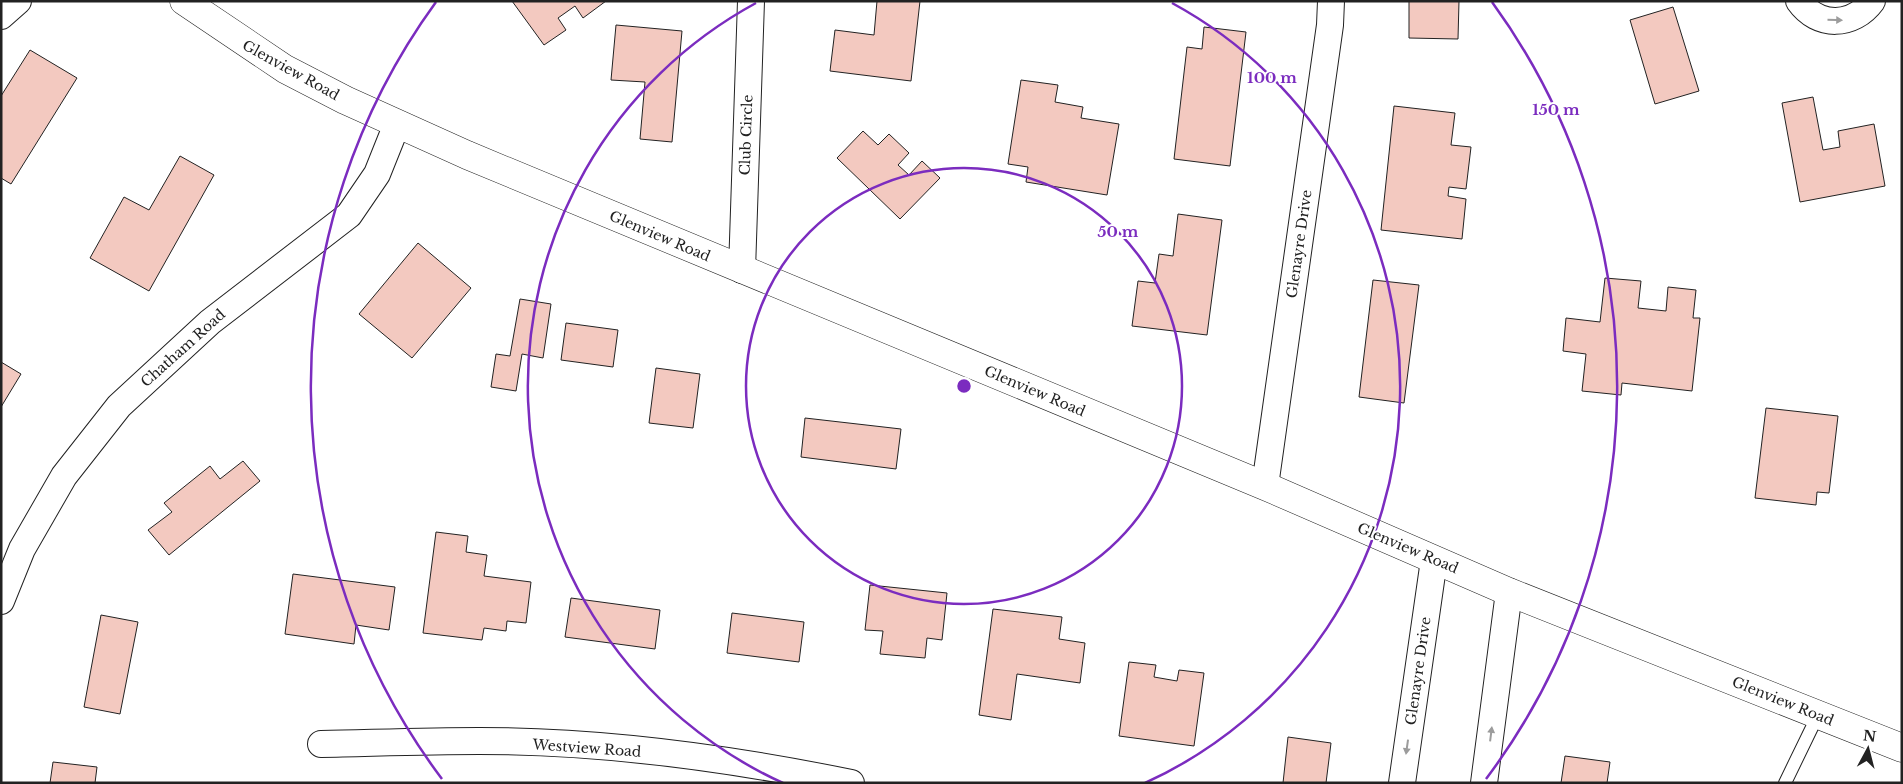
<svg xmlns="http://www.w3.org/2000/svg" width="1903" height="784" font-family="'Libre Baskerville',serif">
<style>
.building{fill:#f3c9c0;stroke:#222}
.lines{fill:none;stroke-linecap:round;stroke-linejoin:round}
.service-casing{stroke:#222;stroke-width:14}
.minor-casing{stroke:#222;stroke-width:28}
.secondary-casing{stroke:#222;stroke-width:29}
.service{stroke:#fff;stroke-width:12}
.minor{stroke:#fff;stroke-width:26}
.secondary{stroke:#fff;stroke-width:28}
.oneway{fill:#9c9c9c}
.ring{fill:none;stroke:#7b2cbf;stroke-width:2.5}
.labels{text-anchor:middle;stroke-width:4;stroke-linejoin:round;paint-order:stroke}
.street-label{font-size:14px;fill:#222;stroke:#fff}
.centre{fill:#7b2cbf;stroke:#fff;stroke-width:2.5}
.ring-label{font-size:15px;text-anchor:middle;font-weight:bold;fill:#7b2cbf;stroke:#fff;stroke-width:4;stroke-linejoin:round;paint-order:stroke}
</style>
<rect width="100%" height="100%" fill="#fff"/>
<g class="building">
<path d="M512,1H606L583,18L575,6L558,18L566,30L544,45Z"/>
<path d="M877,1H920L911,81L830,71L835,30L874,35Z"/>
<path d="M1409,1H1459L1458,39L1409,38Z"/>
<path d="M1673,7L1699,91L1655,104L1630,20Z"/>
<path d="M616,25L682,31L672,142L640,139L645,82L611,80Z"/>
<path d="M1204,27L1246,32L1230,166L1174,159L1187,47L1202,49Z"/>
<path d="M30,50L77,78L11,184L1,178V96Z"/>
<path d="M1021,80L1058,85L1055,102L1083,107L1081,118L1119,124L1107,195L1026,182L1028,167L1008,164Z"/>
<path d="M1813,97L1823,150L1840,147L1838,131L1874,124L1885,186L1800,202L1782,103Z"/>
<path d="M1394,106L1455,113L1451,145L1471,147L1466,189L1449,187L1448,196L1466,199L1462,239L1381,230Z"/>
<path d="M863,131L878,145L889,134L909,153L898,165L909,175L922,161L940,178L900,219L837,158Z"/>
<path d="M180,156L214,175L149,291L90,258L124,197L149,210Z"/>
<path d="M1178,214L1222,220L1207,335L1132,326L1138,281L1155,283L1159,254L1173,256Z"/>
<path d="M418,243L471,288L412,358L359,314Z"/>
<path d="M1605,278L1641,281L1638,308L1666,311L1668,287L1696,290L1693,318H1700L1692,391L1622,383L1621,395L1582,391L1586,354L1563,351L1566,318L1600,322Z"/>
<path d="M1373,280L1419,285L1404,403L1359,397Z"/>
<path d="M520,299L551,304L543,358L522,354L516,391L491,387L496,354L510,356Z"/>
<path d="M566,323L618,330L613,367L561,360Z"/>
<path d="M1,362L21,374L1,407Z"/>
<path d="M656,368L700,374L693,428L649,423Z"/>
<path d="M1766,408L1838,416L1829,493L1817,492L1816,505L1755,498Z"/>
<path d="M805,418L901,429L896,469L801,457Z"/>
<path d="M243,461L260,481L169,555L148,530L172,512L164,503L210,466L220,479Z"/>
<path d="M436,532L468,536L466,552L487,555L484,576L531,582L526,623L507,621L506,631L484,628L482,640L423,633Z"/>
<path d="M293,574L395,587L389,630L356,625L354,644L285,634Z"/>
<path d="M870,585L947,593L942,640L927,638L925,658L880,654L883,631L865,630Z"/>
<path d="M571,598L660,610L655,649L565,637Z"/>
<path d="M993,609L1062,617L1059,639L1085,643L1080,683L1017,674L1011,720L979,715Z"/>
<path d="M732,613L804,622L799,662L727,653Z"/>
<path d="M101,615L138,622L120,714L84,707Z"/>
<path d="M1129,662L1156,665L1154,677L1177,681L1179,670L1204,673L1194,746L1119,736Z"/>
<path d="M1288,737L1331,743L1326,783H1283Z"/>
<path d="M1565,756L1610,762L1607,783H1561Z"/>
<path d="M53,762L97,767L95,783H50Z"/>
</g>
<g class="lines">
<defs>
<path id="service" d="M1785,783L1818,715"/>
<g id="minor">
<path d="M1799,1C1818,28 1853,27 1872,1"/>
<path d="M1,16L18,1"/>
<path d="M742,270L751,1"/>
<path d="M1265,486L1330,25L1331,1"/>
<path d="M1,601L22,549L64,476L119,406L210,322L349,215L377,174L397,124"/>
<path d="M321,744C373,743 426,741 479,741C604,741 729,758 851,783"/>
<path d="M1402,783L1434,560"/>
<path d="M1484,783L1509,592"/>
</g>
<path id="secondary" d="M184,1L285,69L345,100L467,155L1265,486L1509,592L1902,748"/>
</defs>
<use href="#service" class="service-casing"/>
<use href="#minor" class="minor-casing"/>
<use href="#secondary" class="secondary-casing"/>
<use href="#service" class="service"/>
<use href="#minor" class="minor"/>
<use href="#secondary" class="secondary"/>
</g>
<defs><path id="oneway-solid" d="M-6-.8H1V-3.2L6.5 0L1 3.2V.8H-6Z" transform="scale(1.25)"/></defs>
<g class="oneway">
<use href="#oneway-solid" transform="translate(1835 20) rotate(1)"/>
<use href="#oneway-solid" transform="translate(1491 734) rotate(-83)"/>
<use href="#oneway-solid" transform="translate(1407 747) rotate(98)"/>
</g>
<g class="ring">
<circle cx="964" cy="386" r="218"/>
<path d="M783 783A436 436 0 0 1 756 3M1172 3A436 436 0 0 1 1145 783"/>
<path d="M442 779A653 653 0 0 1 436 2M1492 2A653 653 0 0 1 1486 779"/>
</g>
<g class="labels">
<g class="street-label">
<text transform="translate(291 70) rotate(29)" y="5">Glenview Road</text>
<text transform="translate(746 135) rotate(-88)" y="5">Club Circle</text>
<text transform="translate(660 236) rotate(23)" y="5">Glenview Road</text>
<text transform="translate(1299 244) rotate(-82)" y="5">Glenayre Drive</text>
<text transform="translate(183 348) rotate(-42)" y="5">Chatham Road</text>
<text transform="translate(1035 391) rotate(23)" y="5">Glenview Road</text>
<text transform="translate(1408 548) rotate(23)" y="5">Glenview Road</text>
<text transform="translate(1418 671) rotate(-82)" y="5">Glenayre Drive</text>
<text transform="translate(1783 701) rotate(22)" y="5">Glenview Road</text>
<text transform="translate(587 748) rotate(4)" y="5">Westview Road</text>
</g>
</g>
<circle cx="964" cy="386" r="8" class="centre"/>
<g class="ring-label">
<text x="1272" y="83">100 m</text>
<text x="1556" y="115">150 m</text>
<text x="1118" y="237">50 m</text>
</g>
<rect width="1903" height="784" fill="none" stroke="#222222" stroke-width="5"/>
<g transform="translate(1868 749) rotate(7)" stroke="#ffffff" stroke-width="4" paint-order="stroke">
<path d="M0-4L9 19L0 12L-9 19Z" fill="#222222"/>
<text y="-8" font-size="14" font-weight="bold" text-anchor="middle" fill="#222222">N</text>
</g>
</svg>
